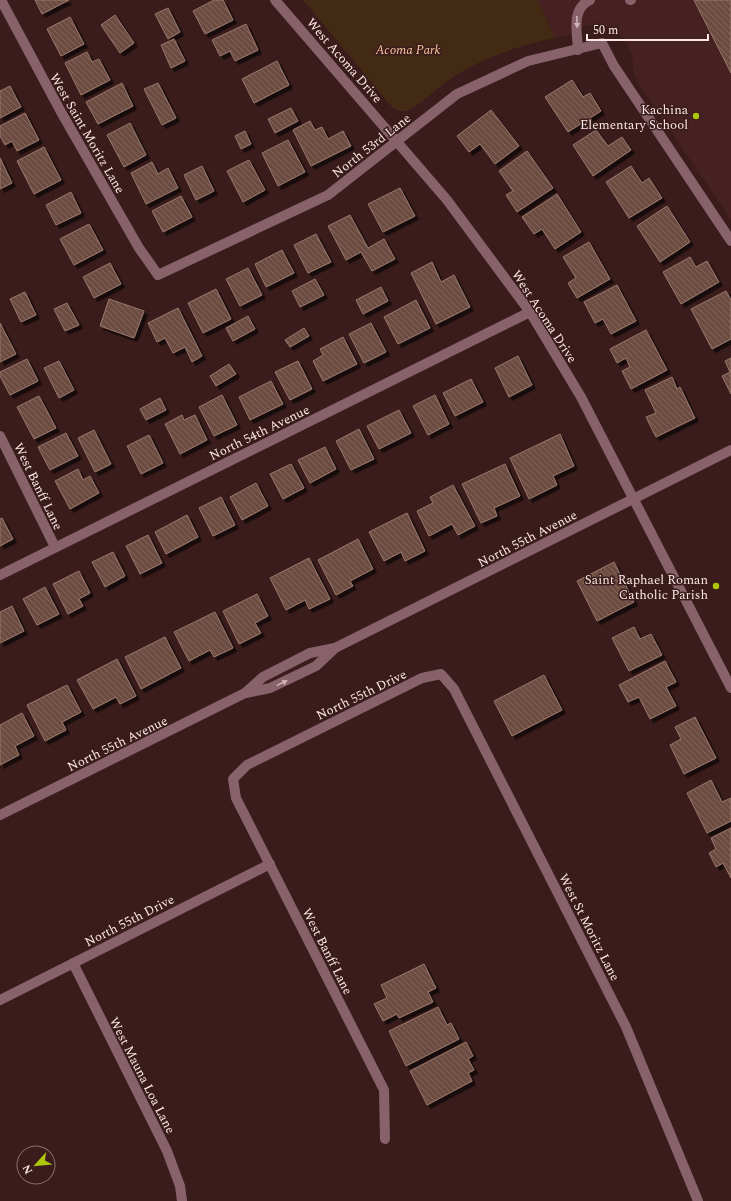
<svg xmlns="http://www.w3.org/2000/svg" width="731" height="1201" font-family="Spectral,serif">
<style>
.built{fill:#462121}
.green{fill:#422a15}
.building{fill:url(#building-back-hatch);stroke:#9a786c;filter:url(#shadow)}
.lines{fill:none;stroke-linecap:round;stroke-linejoin:round}
.minor{stroke:#87626b;stroke-width:10}
.oneway{fill:#ceb2b5}
.poi-dot{fill:#aec60c;stroke:#391c1b;stroke-width:1.5}
.labels{text-anchor:middle;stroke-width:3;stroke-linejoin:round;paint-order:stroke}
.park-label{font-size:13px;font-style:italic;fill:#fcc79d;stroke:#391c1b}
.street-label{font-size:13px;fill:#fde8e7;stroke:#391c1b}
.poi-label{font-size:13px;fill:#fde8e7;stroke:#391c1b;text-anchor:end}
</style>
<defs>
<pattern id="building-back-hatch" width="6" height="6" patternUnits="userSpaceOnUse"><rect width="6" height="6" fill="#6c4c41"/><path d="M-1 5l2 2M0 0l6 6M5-1l2 2" fill="none" stroke="#82665c"/></pattern>
<filter id="shadow"><feDropShadow dx="3.5" dy="3.5" stdDeviation="0" flood-color="#0009"/></filter>
</defs>
<rect width="100%" height="100%" fill="#391c1b"/>
<path class="built" d="M538,0H731V220L637,81L634,74L632,56L625,39L608,27L590,25L582,27L566,36L555,38Z"/>
<path class="green" d="M303,0H538L555,38C520,45 483,58 453,77C442,84 416,109 406,111C400,112 396,110 392,107Z"/>
<g class="building">
<path d="M35,0H69L42,14Z"/>
<path d="M214,0H223L233,20L205,34L193,11Z"/>
<path d="M694,0H731V73Z"/>
<path d="M168,8L180,32L168,39L155,14Z"/>
<path d="M115,15L134,43L120,53L101,25Z"/>
<path d="M70,17L84,44L61,56L47,29Z"/>
<path d="M246,24L258,50L235,61L230,51L220,56L212,40Z"/>
<path d="M174,39L185,61L171,68L161,45Z"/>
<path d="M87,52L92,62L99,59L110,80L81,95L65,63Z"/>
<path d="M277,61L289,85L254,103L242,79Z"/>
<path d="M572,80L583,97L590,93L601,111L568,132L545,97Z"/>
<path d="M122,83L133,106L98,124L86,102Z"/>
<path d="M158,83L176,118L162,125L144,89Z"/>
<path d="M10,86L21,107L0,118V91Z"/>
<path d="M291,108L298,121L275,133L268,119Z"/>
<path d="M491,110L519,146L495,164L480,144L469,152L457,136Z"/>
<path d="M25,113L39,140L17,151L12,141L5,145L0,136V126Z"/>
<path d="M310,121L315,130L322,127L328,139L343,131L351,146L311,166L293,130Z"/>
<path d="M130,123L146,155L124,167L107,135Z"/>
<path d="M596,130L608,146L622,137L631,150L593,176L573,145Z"/>
<path d="M245,131L251,144L241,149L235,136Z"/>
<path d="M288,140L305,172L278,186L262,153Z"/>
<path d="M44,147L61,180L34,194L17,161Z"/>
<path d="M527,151L553,188L517,212L506,195L513,191L499,171Z"/>
<path d="M0,158L12,183L0,189Z"/>
<path d="M249,160L265,190L243,202L227,171Z"/>
<path d="M152,162L158,174L168,168L178,188L146,204L131,173Z"/>
<path d="M202,166L214,191L196,200L184,175Z"/>
<path d="M631,166L642,183L649,178L662,198L629,218L606,182Z"/>
<path d="M400,188L415,216L383,232L368,204Z"/>
<path d="M71,192L81,213L56,225L46,205Z"/>
<path d="M557,194L581,232L555,249L542,229L534,234L522,217Z"/>
<path d="M181,196L192,217L163,232L152,211Z"/>
<path d="M667,206L690,242L660,262L637,226Z"/>
<path d="M350,215L368,248L384,239L395,259L372,271L361,252L346,260L328,226Z"/>
<path d="M89,224L103,250L74,265L60,239Z"/>
<path d="M316,234L331,262L308,273L294,245Z"/>
<path d="M589,242L610,279L577,298L568,283L576,278L563,257Z"/>
<path d="M282,250L294,273L266,287L255,264Z"/>
<path d="M690,257L696,267L707,261L719,282L681,304L663,272Z"/>
<path d="M432,262L441,282L454,275L470,307L436,324L411,273Z"/>
<path d="M110,263L121,284L94,298L83,277Z"/>
<path d="M248,268L262,295L240,306L226,279Z"/>
<path d="M315,279L324,295L300,307L292,291Z"/>
<path d="M617,285L636,321L611,334L603,319L595,323L584,302Z"/>
<path d="M381,287L388,301L363,314L356,300Z"/>
<path d="M216,289L231,319L203,333L188,303Z"/>
<path d="M726,291L731,300V339L712,349L691,309Z"/>
<path d="M25,292L36,315L21,322L10,299Z"/>
<path d="M109,299L144,311L134,338L100,326Z"/>
<path d="M416,300L430,328L398,344L384,317Z"/>
<path d="M67,303L79,325L65,331L54,309Z"/>
<path d="M178,308L202,356L192,362L185,347L173,353L165,338L157,342L148,323Z"/>
<path d="M248,316L255,329L233,341L226,328Z"/>
<path d="M0,323L16,354L0,362Z"/>
<path d="M371,323L386,352L364,363L349,334Z"/>
<path d="M304,328L309,336L290,347L285,340Z"/>
<path d="M646,330L667,370L631,389L622,371L630,367L626,358L617,363L610,349Z"/>
<path d="M343,337L357,364L323,381L313,361L323,355L320,349Z"/>
<path d="M518,356L532,385L509,397L495,368Z"/>
<path d="M731,358V394L722,376L730,372L725,361Z"/>
<path d="M27,359L38,381L10,395L0,376V372Z"/>
<path d="M59,361L74,390L59,398L44,368Z"/>
<path d="M298,361L312,389L290,400L275,372Z"/>
<path d="M229,364L236,374L216,386L210,376Z"/>
<path d="M672,377L677,389L680,387L695,418L656,437L646,417L656,413L645,390Z"/>
<path d="M471,379L483,402L455,416L443,393Z"/>
<path d="M271,381L283,404L250,420L239,397Z"/>
<path d="M222,395L237,425L214,436L199,407Z"/>
<path d="M435,395L449,424L428,435L413,406Z"/>
<path d="M39,396L56,428L34,439L17,407Z"/>
<path d="M160,398L166,410L146,420L140,409Z"/>
<path d="M399,410L411,433L379,449L367,426Z"/>
<path d="M182,415L184,420L195,415L207,440L180,454L165,424Z"/>
<path d="M359,429L374,459L351,470L336,441Z"/>
<path d="M94,430L111,464L95,472L78,438Z"/>
<path d="M66,433L78,456L50,470L38,447Z"/>
<path d="M560,434L574,466L553,476L557,485L529,499L510,458Z"/>
<path d="M149,435L163,463L141,474L127,446Z"/>
<path d="M325,447L336,469L310,483L298,460Z"/>
<path d="M291,464L304,488L283,499L270,474Z"/>
<path d="M505,464L520,496L494,508L497,516L481,523L462,484Z"/>
<path d="M78,469L83,480L90,476L99,493L70,509L55,481Z"/>
<path d="M256,483L268,506L242,520L230,497Z"/>
<path d="M453,485L475,526L458,535L452,524L429,536L417,511L433,503L430,497Z"/>
<path d="M221,497L235,525L213,536L199,508Z"/>
<path d="M407,513L425,551L405,561L401,552L384,561L369,532Z"/>
<path d="M187,515L198,537L166,554L155,532Z"/>
<path d="M2,518L13,539L0,546V519Z"/>
<path d="M148,535L162,563L140,574L126,546Z"/>
<path d="M358,539L373,569L350,581L353,586L336,595L318,560Z"/>
<path d="M113,552L125,576L105,587L92,562Z"/>
<path d="M309,558L330,599L309,609L305,600L286,610L270,578Z"/>
<path d="M614,562L634,602L597,621L577,581Z"/>
<path d="M79,571L90,593L79,599L83,606L68,614L53,584Z"/>
<path d="M45,587L59,614L37,625L23,599Z"/>
<path d="M257,594L268,616L255,623L261,633L239,644L223,611Z"/>
<path d="M12,606L24,631L0,643V612Z"/>
<path d="M215,612L233,648L214,657L210,650L189,661L174,632Z"/>
<path d="M634,627L640,639L651,634L662,655L629,671L612,638Z"/>
<path d="M165,637L181,668L141,689L125,657Z"/>
<path d="M117,659L136,696L120,704L116,697L93,709L77,680Z"/>
<path d="M665,661L676,682L666,687L676,706L650,719L639,697L628,702L619,685Z"/>
<path d="M544,675L562,710L512,736L494,701Z"/>
<path d="M67,685L81,712L62,722L66,730L45,741L27,705Z"/>
<path d="M22,713L34,736L15,746L19,755L0,765V725Z"/>
<path d="M695,717L716,758L684,774L670,745L681,739L675,727Z"/>
<path d="M711,780L722,802L731,798V821L707,833L687,793Z"/>
<path d="M731,828V878L723,863L716,867L709,853L716,849L711,838Z"/>
<path d="M424,964L436,988L428,992L433,1002L399,1018L397,1014L383,1021L374,1004L387,998L381,985Z"/>
<path d="M438,1007L447,1025L451,1023L459,1039L406,1066L389,1031Z"/>
<path d="M466,1042L473,1056L468,1059L474,1070L468,1073L472,1081L427,1105L410,1071Z"/>
</g>
<g class="lines">
<g class="minor">
<path d="M1,0L61,112L139,248L158,275L328,195L457,94L528,61L602,43L614,66L731,241"/>
<path d="M275,0L447,200L530,312L581,397L731,688"/>
<path d="M630,0H631"/>
<path d="M578,50C577,31 571,9 590,0"/>
<path d="M0,436L55,547"/>
<path d="M0,575L530,312"/>
<path d="M246,693L270,688L316,666L335,648"/>
<path d="M0,815L245,693L263,677L310,653L335,648L731,450"/>
<path d="M73,963L167,1151L180,1186L182,1201"/>
<path d="M0,1000L270,864"/>
<path d="M385,1139L384,1090L236,798L233,779L247,765L422,678L441,674L454,689L626,1027L698,1201"/>
</g>
</g>
<defs><path id="oneway-solid" d="M-6-.8H1V-3.2L6.5 0L1 3.2V.8H-6Z"/></defs>
<g class="oneway">
<use href="#oneway-solid" transform="translate(577 22) rotate(88)"/>
<use href="#oneway-solid" transform="translate(282 683) rotate(-26)"/>
</g>
<g class="poi-dot">
<circle cx="696" cy="116" r="4"/>
<circle cx="716" cy="586" r="4"/>
</g>
<g class="labels">
<g class="park-label">
<text x="408" y="54">Acoma Park</text>
</g>
<g class="street-label">
<text transform="translate(345 60) rotate(49)" y="5">West Acoma Drive</text>
<text transform="translate(88 133) rotate(60)" y="5">West Saint Moritz Lane</text>
<text transform="translate(371 145) rotate(-38)" y="5">North 53rd Lane</text>
<text transform="translate(545 316) rotate(57)" y="5">West Acoma Drive</text>
<text transform="translate(259 432) rotate(-26)" y="5">North 54th Avenue</text>
<text transform="translate(39 486) rotate(64)" y="5">West Banff Lane</text>
<text transform="translate(527 538) rotate(-27)" y="5">North 55th Avenue</text>
<text transform="translate(361 694) rotate(-26)" y="5">North 55th Drive</text>
<text transform="translate(117 743) rotate(-26)" y="5">North 55th Avenue</text>
<text transform="translate(129 920) rotate(-27)" y="5">North 55th Drive</text>
<text transform="translate(590 927) rotate(63)" y="5">West St Moritz Lane</text>
<text transform="translate(328 951) rotate(63)" y="5">West Banff Lane</text>
<text transform="translate(143 1075) rotate(63)" y="5">West Mauna Loa Lane</text>
</g>
<g class="poi-label">
<text x="688" y="114">Kachina<tspan x="688" dy="15">Elementary School</tspan></text>
<text x="708" y="584">Saint Raphael Roman<tspan x="708" dy="15">Catholic Parish</tspan></text>
</g>
</g>
<g transform="translate(36 1165) rotate(243)"><circle r="19" fill="#391c1b" stroke="#876e6d"/>
<path d="M0-3L7 15L0 10L-7 15Z" fill="#aec60c"/>
<text y="-6" font-size="11" font-weight="bold" text-anchor="middle" fill="#fde8e7">N</text>
</g>
<path d="M587 34v6h121v-6" fill="none" stroke="#fde8e7" stroke-width="2"/>
<text x="593" y="34" font-size="12" fill="#fde8e7" stroke="#391c1b" stroke-width="3" paint-order="stroke">50 m</text>
</svg>
